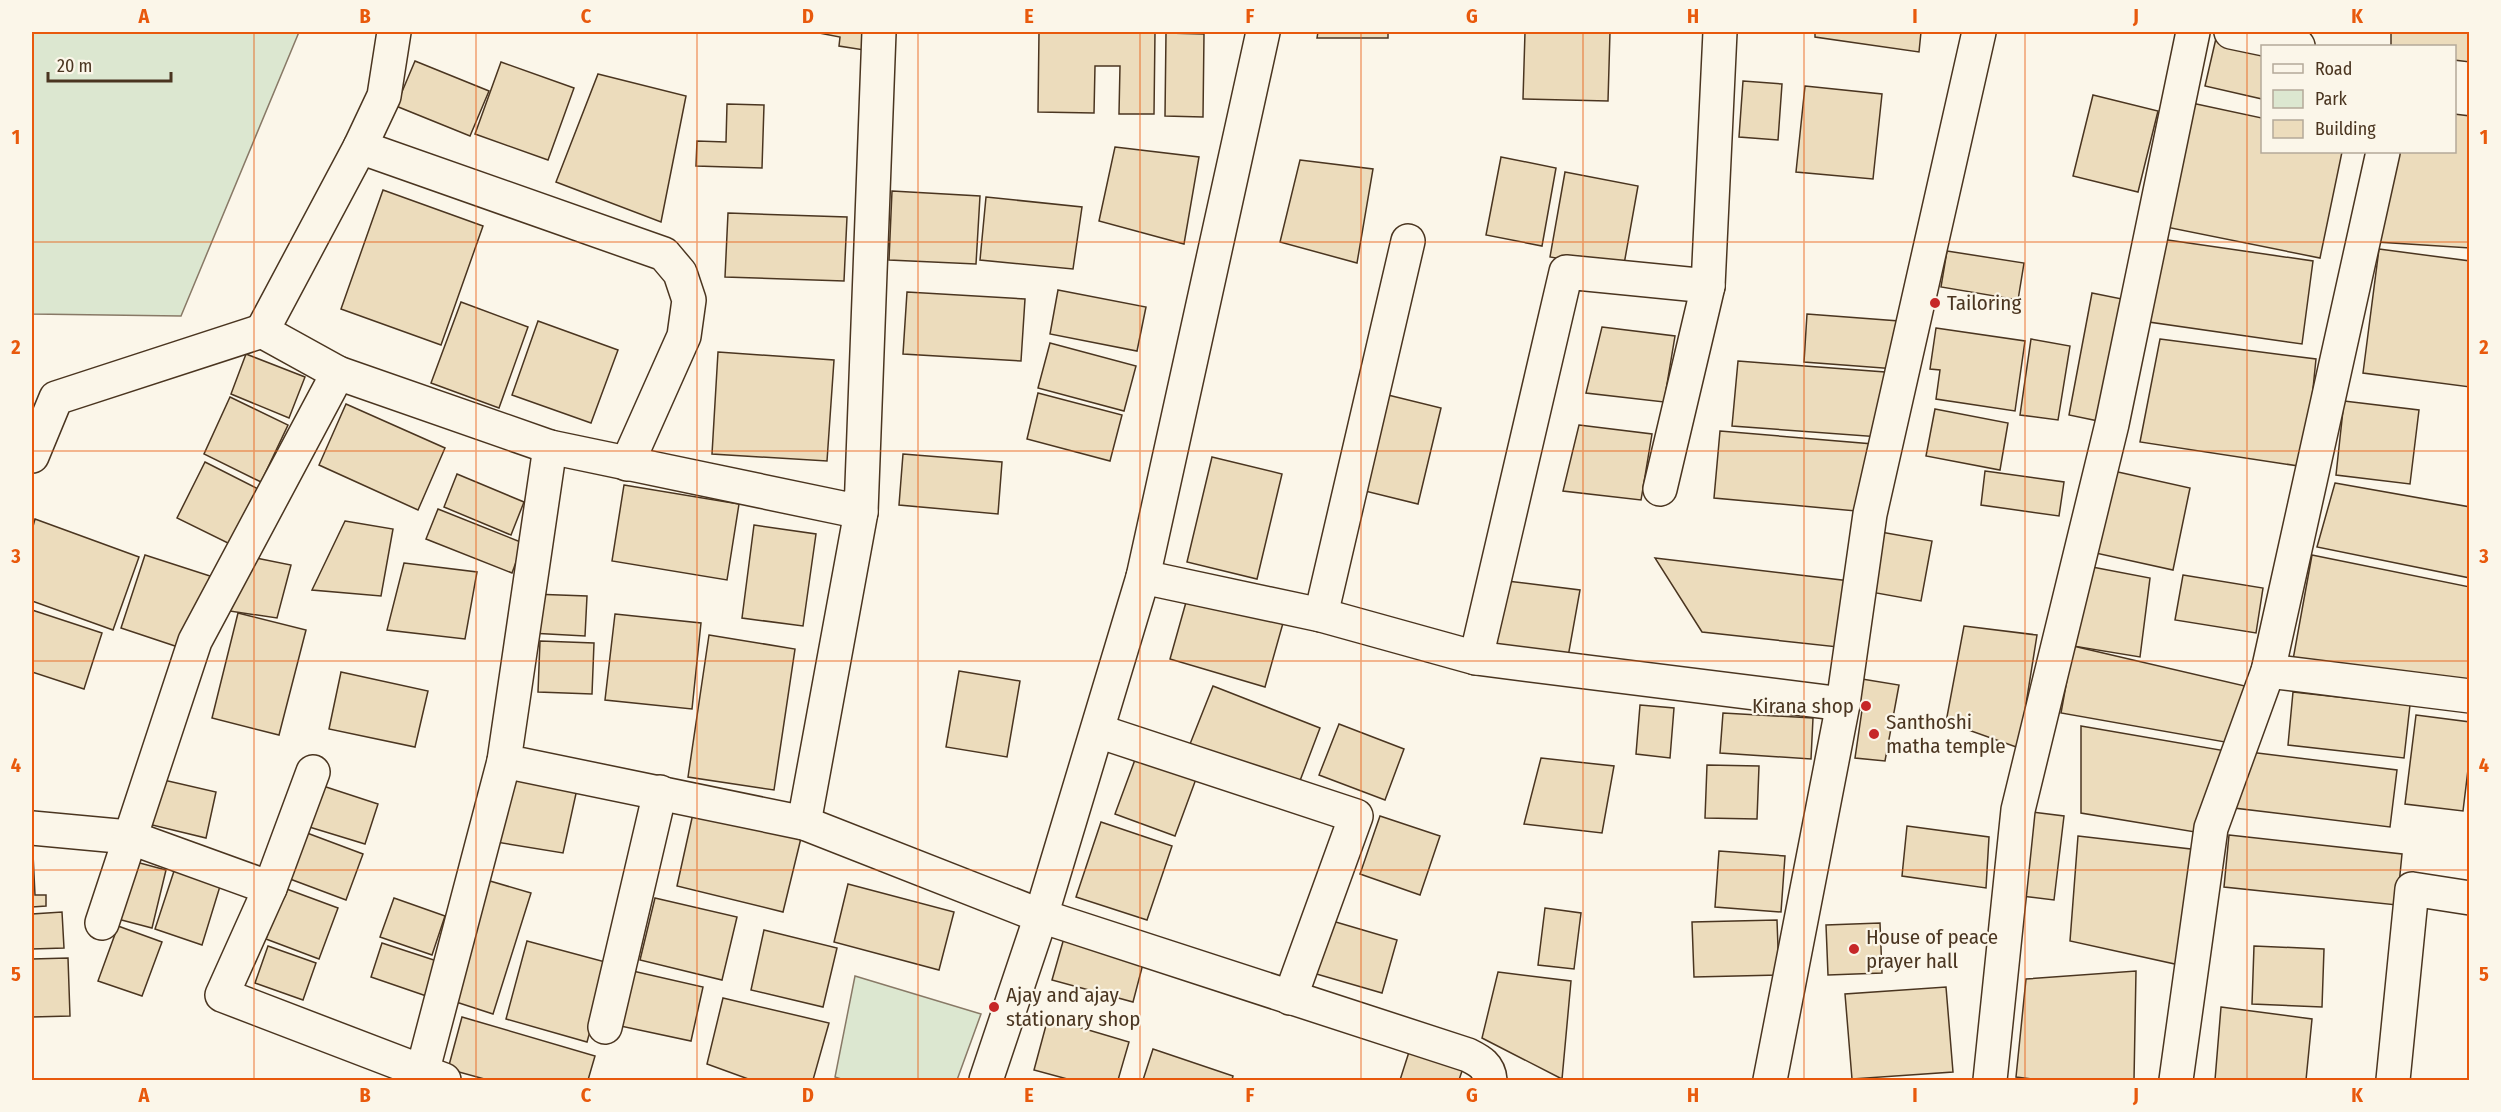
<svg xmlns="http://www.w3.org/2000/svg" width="2501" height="1112" font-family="'Fira Sans Condensed',sans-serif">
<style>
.green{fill:#dce7d0;stroke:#887966;stroke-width:1.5}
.building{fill:#ecdcbc;stroke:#4a3520;stroke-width:1.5}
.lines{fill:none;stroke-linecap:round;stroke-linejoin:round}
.minor-casing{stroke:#4a3520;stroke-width:36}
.minor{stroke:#fbf6e9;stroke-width:33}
.grid{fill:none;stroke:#e8590c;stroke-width:1.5;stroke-opacity:0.55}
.poi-dot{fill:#c62828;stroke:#fbf6e9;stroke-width:2}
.labels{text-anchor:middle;stroke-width:4.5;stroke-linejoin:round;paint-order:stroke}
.poi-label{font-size:21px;fill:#4a3520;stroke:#fbf6e9;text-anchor:start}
.neatline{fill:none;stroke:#e8590c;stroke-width:2}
.grid-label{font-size:20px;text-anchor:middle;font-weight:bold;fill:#e8590c}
</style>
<rect width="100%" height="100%" fill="#fbf6e9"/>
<g class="green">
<path d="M32,32H299L181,316L32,314Z"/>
<path d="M855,976L981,1014L957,1080H844L835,1077Z"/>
</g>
<g class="building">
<path d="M814,32H867L864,50L839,46L840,37Z"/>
<path d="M1039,32H1155L1154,114H1119L1120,66H1095L1094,113L1038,112Z"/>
<path d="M1318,32H1388V38H1317Z"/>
<path d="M1525,32H1610L1608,101L1523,99Z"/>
<path d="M1815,32H1921L1919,52L1815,37Z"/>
<path d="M2391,32H2470V62L2454,60V46H2391Z"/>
<path d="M1166,33L1204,34L1203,117L1165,116Z"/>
<path d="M2217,34L2262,46V99L2205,86Z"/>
<path d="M415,61L489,91L470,136L396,106Z"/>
<path d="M501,62L574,88L548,160L475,134Z"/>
<path d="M598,74L686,96L661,222L556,182Z"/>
<path d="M1743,81L1782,84L1778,140L1739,137Z"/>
<path d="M1805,86L1882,94L1873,179L1796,172Z"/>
<path d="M2093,95L2158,111L2138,192L2073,176Z"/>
<path d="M2187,102L2262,118V152H2342L2320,258L2161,226Z"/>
<path d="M727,104L764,105L762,168L696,166L697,141L726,142Z"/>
<path d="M2454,114L2470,116V248L2377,242L2396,152H2454Z"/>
<path d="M1115,147L1199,157L1184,244L1099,221Z"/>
<path d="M1501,157L1556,168L1542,246L1486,235Z"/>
<path d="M1300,160L1373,169L1357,263L1280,242Z"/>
<path d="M1565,172L1638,186L1623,270L1550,257Z"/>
<path d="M383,190L483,226L441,345L341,309Z"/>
<path d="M892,191L980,196L976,264L889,260Z"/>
<path d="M986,197L1082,207L1073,269L980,260Z"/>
<path d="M728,213L847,217L844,281L725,277Z"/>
<path d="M2154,238L2313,261L2302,344L2142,321Z"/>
<path d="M2379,249L2470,261V387L2363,373Z"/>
<path d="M1947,251L2024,263L2018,300L1941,287Z"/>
<path d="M1058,290L1146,307L1137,351L1050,334Z"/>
<path d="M907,292L1025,299L1021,361L903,354Z"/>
<path d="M2092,293L2132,301L2108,423L2069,415Z"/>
<path d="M461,302L528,327L499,408L431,383Z"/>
<path d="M1807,314L1899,321L1896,369L1804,362Z"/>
<path d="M538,321L618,350L591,423L512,395Z"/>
<path d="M1602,327L1675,336L1664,402L1586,393Z"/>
<path d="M1936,328L2025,341L2015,411L1936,399L1940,370L1930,369Z"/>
<path d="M2031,339L2070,346L2058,420L2020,415Z"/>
<path d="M2160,339L2316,359L2305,467L2140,442Z"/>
<path d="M1050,343L1136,366L1124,411L1038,388Z"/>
<path d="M718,352L834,360L827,461L712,454Z"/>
<path d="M246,354L305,377L289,418L231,394Z"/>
<path d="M1738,361L1885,372L1880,437L1732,426Z"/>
<path d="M1038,393L1122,415L1110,461L1027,439Z"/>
<path d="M1388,395L1441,408L1418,504L1365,491Z"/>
<path d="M230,397L288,425L261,482L204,454Z"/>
<path d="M2344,401L2419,410L2410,484L2336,475Z"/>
<path d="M346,404L445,448L418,510L319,465Z"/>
<path d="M1935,409L2008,423L2000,470L1926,456Z"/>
<path d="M1579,425L1652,434L1641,500L1563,491Z"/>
<path d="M1720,431L1873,444L1867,512L1714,498Z"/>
<path d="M903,454L1002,462L998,514L899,505Z"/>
<path d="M1212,457L1282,474L1257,579L1187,562Z"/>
<path d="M205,462L264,492L236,547L177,518Z"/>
<path d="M2109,470L2190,488L2173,570L2091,552Z"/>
<path d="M1985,471L2064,482L2059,516L1981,505Z"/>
<path d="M457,474L524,502L511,535L444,507Z"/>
<path d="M2335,483L2470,507V578L2317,547Z"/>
<path d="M624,485L739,504L727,580L612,561Z"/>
<path d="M438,509L523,543L512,573L426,539Z"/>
<path d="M35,519L139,557L113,630L32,601V530Z"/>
<path d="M345,521L393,529L381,596L312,590Z"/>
<path d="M754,525L816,534L803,626L742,618Z"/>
<path d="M1875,531L1932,541L1921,601L1865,591Z"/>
<path d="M145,555L210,576L187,650L121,628Z"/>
<path d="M2312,555L2470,587V687L2292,665Z"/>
<path d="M256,558L291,565L277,618L223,610Z"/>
<path d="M1655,558L1850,581L1838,647L1702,632Z"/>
<path d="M404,563L477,572L465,639L387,630Z"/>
<path d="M2087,566L2150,578L2140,657L2073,646Z"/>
<path d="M2183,575L2263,588L2256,633L2175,620Z"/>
<path d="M1507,581L1580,590L1568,657L1490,648Z"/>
<path d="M1190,588L1285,616L1265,687L1170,659Z"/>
<path d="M532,594L587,596L585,636L530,633Z"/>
<path d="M32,610L102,633L84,689L32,672Z"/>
<path d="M238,613L306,630L279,735L212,718Z"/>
<path d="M615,614L701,623L692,709L605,700Z"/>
<path d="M1964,626L2037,635L2019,748L1946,722Z"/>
<path d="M709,635L795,649L774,790L688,777Z"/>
<path d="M540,641L594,643L592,694L538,692Z"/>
<path d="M2073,646L2245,686L2236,744L2061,713Z"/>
<path d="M959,671L1020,681L1007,757L946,747Z"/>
<path d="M341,672L428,691L415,747L329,729Z"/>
<path d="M1862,679L1899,685L1885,761L1855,758L1862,710L1856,709Z"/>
<path d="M1213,686L1320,728L1298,786L1190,744Z"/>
<path d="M2293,692L2410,705L2404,758L2288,745Z"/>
<path d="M1640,705L1674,708L1670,758L1636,754Z"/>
<path d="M1723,713L1813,718L1811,759L1720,753Z"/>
<path d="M2416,715L2470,722V753L2463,811L2405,804Z"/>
<path d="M1339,724L1404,749L1385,800L1319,775Z"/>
<path d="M2081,726L2226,751L2201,833L2081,813Z"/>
<path d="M2241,751L2397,770L2390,827L2234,808Z"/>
<path d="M1136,757L1196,779L1175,836L1115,814Z"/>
<path d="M1541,758L1614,766L1602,833L1524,824Z"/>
<path d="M1707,765L1759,766L1757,819L1705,818Z"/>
<path d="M515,773L577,789L563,853L496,842Z"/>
<path d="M155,778L216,792L206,838L144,823Z"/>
<path d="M320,785L378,804L365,844L306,826Z"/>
<path d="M694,809L802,834L783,912L677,886Z"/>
<path d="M2024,811L2064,816L2054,900L2013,895Z"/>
<path d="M1380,816L1440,836L1420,895L1360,874Z"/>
<path d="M1101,822L1172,846L1147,920L1076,897Z"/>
<path d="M1907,826L1989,837L1986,888L1902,876Z"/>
<path d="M307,833L363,854L346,900L290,879Z"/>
<path d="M2229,835L2402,854L2397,905L2224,887Z"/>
<path d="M2078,836L2208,851L2184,966L2070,941Z"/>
<path d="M1719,851L1785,856L1781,912L1715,907Z"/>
<path d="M32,854H33L35,895H46V906L32,907Z"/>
<path d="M125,859L166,870L152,928L110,917Z"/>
<path d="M175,868L221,883L202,945L155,929Z"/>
<path d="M490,881L531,893L493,1014L453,1001Z"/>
<path d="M848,884L954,912L939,970L834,942Z"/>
<path d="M284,888L338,908L319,959L266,939Z"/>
<path d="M394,898L445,916L432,955L380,937Z"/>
<path d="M655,898L737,917L722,980L640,960Z"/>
<path d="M1545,908L1581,913L1574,969L1538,965Z"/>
<path d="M62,912L64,948L32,949V914Z"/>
<path d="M1329,920L1397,940L1382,993L1313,973Z"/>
<path d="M1777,920L1779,975L1694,977L1692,922Z"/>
<path d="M1880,923L1882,973L1828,975L1826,925Z"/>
<path d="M118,926L162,942L142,996L98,981Z"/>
<path d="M764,930L837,948L823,1007L751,990Z"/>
<path d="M1064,938L1144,960L1133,1002L1052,980Z"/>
<path d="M527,941L609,963L587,1042L506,1019Z"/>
<path d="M382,943L449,965L438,1000L371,977Z"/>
<path d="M268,946L316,963L303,1000L255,983Z"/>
<path d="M2254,946L2324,949L2322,1007L2252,1004Z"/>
<path d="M68,958L70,1016L32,1017V959Z"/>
<path d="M624,969L703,987L691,1041L611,1024Z"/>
<path d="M2136,971L2134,1080H2040L2016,1077L2026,979Z"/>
<path d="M1498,972L1571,981L1562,1079L1482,1038Z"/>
<path d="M1946,987L1953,1072L1852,1079L1845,994Z"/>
<path d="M723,998L829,1023L813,1080H751L707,1064Z"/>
<path d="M2221,1007L2312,1019L2306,1080H2215Z"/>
<path d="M462,1017L595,1056L588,1080H488L448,1069Z"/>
<path d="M1048,1018L1129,1042L1118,1080H1071L1034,1070Z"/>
<path d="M1153,1049L1233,1076L1232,1080H1143Z"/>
<path d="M1409,1052L1463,1068L1459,1080H1400Z"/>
</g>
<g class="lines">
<defs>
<g id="minor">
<path d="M2231,32L2298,46"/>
<path d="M360,147L664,254L680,273L689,300L684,336L627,464"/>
<path d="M262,331L360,147L384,96L394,32"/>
<path d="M550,447L504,761L804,823L1041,916L1468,1055C1480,1061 1489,1066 1490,1080"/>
<path d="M32,456L56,398L262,331L338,373L550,447L861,512L879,32"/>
<path d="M1660,489L1708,286L1720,32"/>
<path d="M1143,577L1321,615L1476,658L1843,704"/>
<path d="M1321,615L1408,241"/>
<path d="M1476,658L1566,272L1708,286"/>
<path d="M2268,671L2470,696"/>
<path d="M1098,731L1356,816L1290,998"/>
<path d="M313,772L270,888L222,995L444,1080"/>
<path d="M804,823L861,512"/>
<path d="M32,828L129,837L270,888"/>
<path d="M102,923L195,641L338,373"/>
<path d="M605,1027L660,792"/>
<path d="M422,1073L504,761"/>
<path d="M986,1080L1041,916L1143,577L1263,32"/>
<path d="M1770,1080L1843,704L1870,514L1979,32"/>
<path d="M1990,1080L2018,810L2112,424L2193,32"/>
<path d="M2176,1080L2211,828L2268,671L2383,152"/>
<path d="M2393,1080L2412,889L2470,898"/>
</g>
</defs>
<use href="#minor" class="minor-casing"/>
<use href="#minor" class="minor"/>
</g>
<path class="grid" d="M254,32V1080M476,32V1080M697,32V1080M918,32V1080M1140,32V1080M1361,32V1080M1583,32V1080M1804,32V1080M2025,32V1080M2247,32V1080M32,242H2470M32,451H2470M32,661H2470M32,870H2470"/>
<g class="poi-dot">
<circle cx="1935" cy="303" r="6"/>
<circle cx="1866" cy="706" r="6"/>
<circle cx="1874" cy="734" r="6"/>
<circle cx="1854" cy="949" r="6"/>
<circle cx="994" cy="1007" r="6"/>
</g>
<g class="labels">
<g class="poi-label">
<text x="1947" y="310">Tailoring</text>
<text x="1854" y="713" text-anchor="end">Kirana shop</text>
<text x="1886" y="729">Santhoshi<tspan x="1886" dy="24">matha temple</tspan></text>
<text x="1866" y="944">House of peace<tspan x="1866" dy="24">prayer hall</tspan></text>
<text x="1006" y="1002">Ajay and ajay<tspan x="1006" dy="24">stationary shop</tspan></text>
</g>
</g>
<rect width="2501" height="1112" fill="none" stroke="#fbf6e9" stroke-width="66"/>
<rect x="2261" y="45" width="195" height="108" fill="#fbf6e9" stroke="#b4a999" stroke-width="1.5"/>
<rect x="2273" y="64" width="30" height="9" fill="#fbf6e9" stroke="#b4a999" stroke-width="1.5"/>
<text x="2315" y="75" font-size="18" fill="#4a3520">Road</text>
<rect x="2273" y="90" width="30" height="18" fill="#dce7d0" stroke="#b4a999" stroke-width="1.5"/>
<text x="2315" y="105" font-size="18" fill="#4a3520">Park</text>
<rect x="2273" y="120" width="30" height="18" fill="#ecdcbc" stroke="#b4a999" stroke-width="1.5"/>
<text x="2315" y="135" font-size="18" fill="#4a3520">Building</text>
<path d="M48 72v9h123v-9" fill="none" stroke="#4a3520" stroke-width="3"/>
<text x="57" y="72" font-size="18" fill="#4a3520" stroke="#fbf6e9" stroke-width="4.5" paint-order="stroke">20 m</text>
<rect x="33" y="33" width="2435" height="1046" class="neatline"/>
<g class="grid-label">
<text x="144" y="23">A</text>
<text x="365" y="23">B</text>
<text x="586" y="23">C</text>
<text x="808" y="23">D</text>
<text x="1029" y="23">E</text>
<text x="1250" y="23">F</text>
<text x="1472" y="23">G</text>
<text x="1693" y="23">H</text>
<text x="1915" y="23">I</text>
<text x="2136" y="23">J</text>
<text x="2357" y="23">K</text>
<text x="16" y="144">1</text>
<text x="2484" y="144">1</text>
<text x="16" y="354">2</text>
<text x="2484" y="354">2</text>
<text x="16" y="563">3</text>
<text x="2484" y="563">3</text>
<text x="16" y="772">4</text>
<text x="2484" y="772">4</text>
<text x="16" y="981">5</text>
<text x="2484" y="981">5</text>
<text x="144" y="1102">A</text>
<text x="365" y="1102">B</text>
<text x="586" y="1102">C</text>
<text x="808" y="1102">D</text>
<text x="1029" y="1102">E</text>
<text x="1250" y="1102">F</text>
<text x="1472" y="1102">G</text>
<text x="1693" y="1102">H</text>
<text x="1915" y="1102">I</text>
<text x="2136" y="1102">J</text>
<text x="2357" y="1102">K</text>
</g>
</svg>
